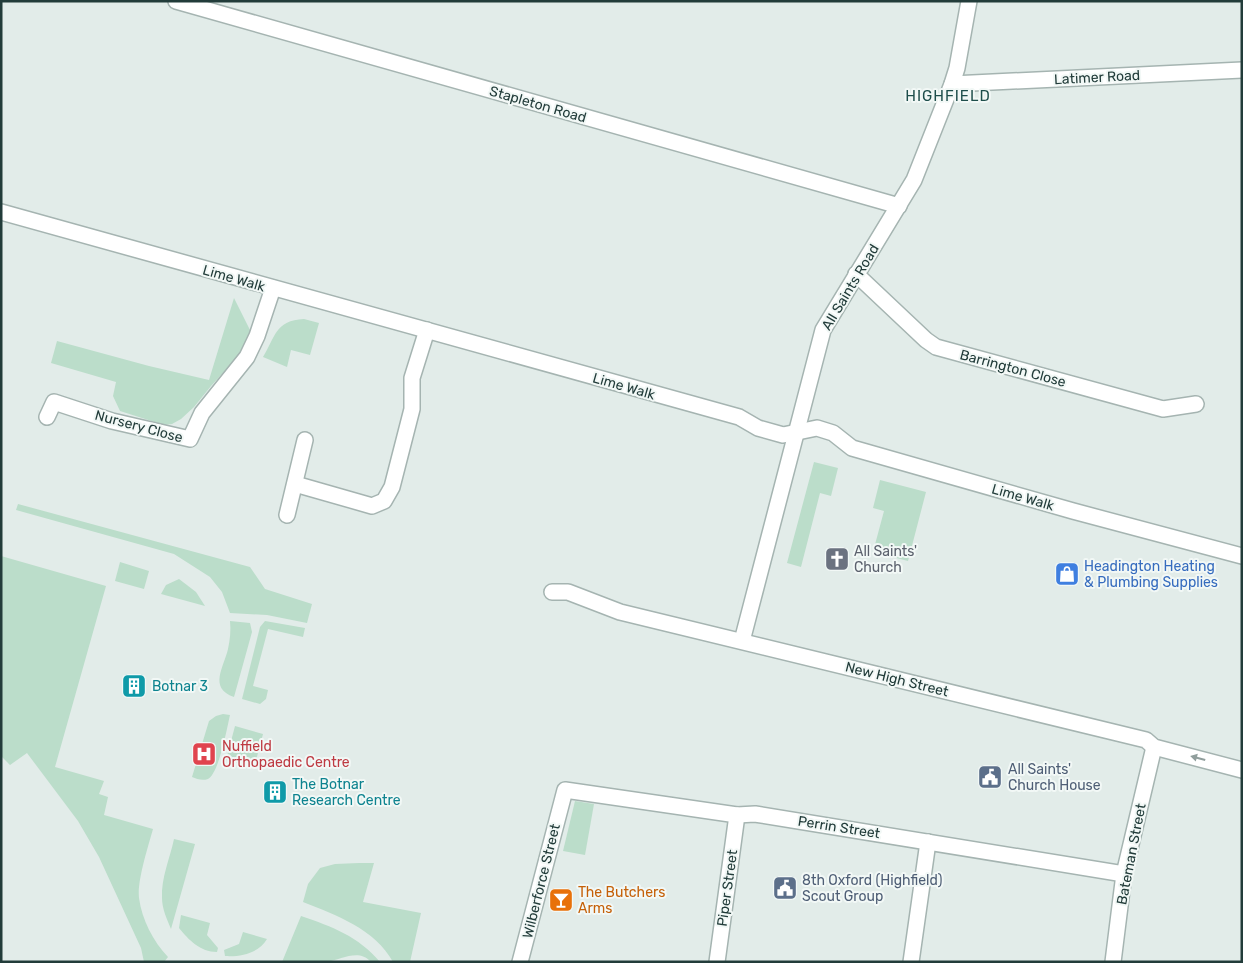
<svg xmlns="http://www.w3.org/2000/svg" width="1243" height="963" font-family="Rubik,sans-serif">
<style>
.green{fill:#bbddca}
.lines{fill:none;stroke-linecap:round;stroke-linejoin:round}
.minor-casing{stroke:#a5b4b1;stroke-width:18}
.minor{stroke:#fff;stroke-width:15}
.oneway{fill:#909e9c}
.labels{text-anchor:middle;stroke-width:4;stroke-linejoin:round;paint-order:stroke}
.street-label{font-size:14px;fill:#223c3a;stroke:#f2f8f6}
.worship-label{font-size:14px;fill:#5b616d;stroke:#f2f8f6;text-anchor:start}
.shop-label{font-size:14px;fill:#366cbe;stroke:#f2f8f6;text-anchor:start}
.culture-label{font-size:14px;fill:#0d838f;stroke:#f2f8f6;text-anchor:start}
.health-label{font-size:14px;fill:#be3a42;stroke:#f2f8f6;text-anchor:start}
.service-label{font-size:14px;fill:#4e5e75;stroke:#f2f8f6;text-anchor:start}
.food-label{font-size:14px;fill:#c56008;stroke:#f2f8f6;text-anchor:start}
.neighbourhood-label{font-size:15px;letter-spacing:1px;fill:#1e4e4b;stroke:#f2f8f6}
</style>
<rect width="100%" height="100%" fill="#e2ece9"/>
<g class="green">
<path d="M234,298L251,332L242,352L211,386L194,407L181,419L172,424L164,425L120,411L113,396L116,382L51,363L57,341L149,366L209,380Z"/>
<path d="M304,319L319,323L310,355L291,350L287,367L263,357C275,338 275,320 304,319Z"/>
<path d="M814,462L838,468L831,496L820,493L801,567L787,563Z"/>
<path d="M880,480L926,492L908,561L873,552L884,511L873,508Z"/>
<path d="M18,504L250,567L265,589L312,604L307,623L267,615L230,613L222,592L210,577L174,554L16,510Z"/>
<path d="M1,556L106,586L55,767L104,781L99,794L108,797L104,815L153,829C148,847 137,881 139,898C142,920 153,941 168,957L164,962H144L141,948L99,857L78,821L27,753L10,765L1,756Z"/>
<path d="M120,562L149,571L144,589L115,581Z"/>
<path d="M179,579L196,592L205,606L161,594L166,585Z"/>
<path d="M230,621L250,623L252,632L234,697C208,688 224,667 228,649C230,640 231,630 230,621Z"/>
<path d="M265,621L305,628L303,637L268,629L253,686L268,690L266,699L260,704L242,699L260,627Z"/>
<path d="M223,714L230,715C227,728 219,773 208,779C202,781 197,779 192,777L209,721L216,716Z"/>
<path d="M235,726L263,734L254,768L226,760Z"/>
<path d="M575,801L594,804L585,855L563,851Z"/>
<path d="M174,839L195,844L171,929C167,919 162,909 162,898C161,878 170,858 174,839Z"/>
<path d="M359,863H374L363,902L421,913L410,962H393C375,929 336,915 303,902L308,884L320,868L335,864Z"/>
<path d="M181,915L210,923L207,935L218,948L217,952C200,952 189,940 179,928Z"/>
<path d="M301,916C333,927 358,936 380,962H371C358,948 342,960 326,962C312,963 297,962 282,962Z"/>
<path d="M243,932L267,939C259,953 241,957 225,956L224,950L239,944Z"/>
</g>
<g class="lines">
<defs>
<g id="minor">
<path d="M176,1L899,206"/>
<path d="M952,84L1242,70"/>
<path d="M1,212L739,417L758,428L783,435L817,428L833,433L852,448L1073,511L1242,556"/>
<path d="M856,274L926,340L936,347L1163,409L1196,404"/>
<path d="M47,417L54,402L112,421L190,439L202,413L247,357L257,336L273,288"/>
<path d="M295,484L372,506L384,501L392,487L412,409V378L427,330"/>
<path d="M287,515L305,440"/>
<path d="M552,592H568L620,612L1146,740L1154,747L1242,770"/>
<path d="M742,641L823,330L914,180L952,84L957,68L969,1"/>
<path d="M520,962L565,790L737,815L755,814L1124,874"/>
<path d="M717,962L737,815"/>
<path d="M911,962L928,842"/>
<path d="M1113,962L1124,874L1154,747"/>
</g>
</defs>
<use href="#minor" class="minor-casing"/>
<use href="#minor" class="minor"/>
</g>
<defs><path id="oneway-solid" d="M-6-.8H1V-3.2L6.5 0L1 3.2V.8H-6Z" transform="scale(1.25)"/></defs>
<use class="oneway" href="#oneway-solid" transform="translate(1198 758) rotate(-165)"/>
<defs>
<symbol id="church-square" viewBox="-11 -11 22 22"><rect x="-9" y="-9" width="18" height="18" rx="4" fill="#6b7280" stroke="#f2f8f6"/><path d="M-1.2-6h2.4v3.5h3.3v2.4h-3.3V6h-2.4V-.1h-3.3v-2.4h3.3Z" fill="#fff"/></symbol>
<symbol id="shop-square" viewBox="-11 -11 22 22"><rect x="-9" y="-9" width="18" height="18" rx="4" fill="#3f7fe0" stroke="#f2f8f6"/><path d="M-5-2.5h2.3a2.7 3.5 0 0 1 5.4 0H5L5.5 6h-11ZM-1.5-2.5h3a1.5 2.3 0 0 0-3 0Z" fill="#fff"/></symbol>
<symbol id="building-square" viewBox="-11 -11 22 22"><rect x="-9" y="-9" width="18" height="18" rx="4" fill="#0f9aa8" stroke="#f2f8f6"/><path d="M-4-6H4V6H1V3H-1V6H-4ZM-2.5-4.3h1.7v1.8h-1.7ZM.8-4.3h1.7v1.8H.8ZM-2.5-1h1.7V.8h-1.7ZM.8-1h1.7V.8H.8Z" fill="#fff"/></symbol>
<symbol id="hospital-square" viewBox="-11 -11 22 22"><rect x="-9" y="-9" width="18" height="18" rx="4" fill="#e0444e" stroke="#f2f8f6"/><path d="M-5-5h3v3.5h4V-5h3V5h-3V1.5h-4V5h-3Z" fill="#fff"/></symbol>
<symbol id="civic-square" viewBox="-11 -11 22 22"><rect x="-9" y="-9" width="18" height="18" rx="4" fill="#5c6f8a" stroke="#f2f8f6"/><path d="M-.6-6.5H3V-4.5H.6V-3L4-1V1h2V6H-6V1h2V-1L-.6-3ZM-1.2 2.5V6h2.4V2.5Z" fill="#fff"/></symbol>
<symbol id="bar-square" viewBox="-11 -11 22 22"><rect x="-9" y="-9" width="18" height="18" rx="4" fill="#e8710a" stroke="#f2f8f6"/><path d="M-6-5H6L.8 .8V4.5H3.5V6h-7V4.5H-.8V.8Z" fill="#fff"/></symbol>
</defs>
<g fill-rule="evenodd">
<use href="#church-square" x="823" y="545" width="28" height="28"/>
<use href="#shop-square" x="1053" y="560" width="28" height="28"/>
<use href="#building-square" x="120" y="672" width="28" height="28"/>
<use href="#hospital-square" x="190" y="740" width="28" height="28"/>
<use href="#civic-square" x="976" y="763" width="28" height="28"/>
<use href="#building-square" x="261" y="778" width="28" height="28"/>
<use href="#civic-square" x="771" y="874" width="28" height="28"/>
<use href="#bar-square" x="547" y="886" width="28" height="28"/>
</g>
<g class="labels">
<g class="street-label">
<text transform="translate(1097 77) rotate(-3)" y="5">Latimer Road</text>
<text transform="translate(538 104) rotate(16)" y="5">Stapleton Road</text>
<text transform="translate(234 278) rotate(16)" y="5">Lime Walk</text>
<text transform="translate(850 287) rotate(-59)" y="5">All Saints Road</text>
<text transform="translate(1013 368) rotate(15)" y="5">Barrington Close</text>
<text transform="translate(624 386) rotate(16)" y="5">Lime Walk</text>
<text transform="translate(139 426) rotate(15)" y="5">Nursery Close</text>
<text transform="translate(1023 497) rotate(16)" y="5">Lime Walk</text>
<text transform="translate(897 679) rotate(14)" y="5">New High Street</text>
<text transform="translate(839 827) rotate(9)" y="5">Perrin Street</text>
<text transform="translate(1131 854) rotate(-79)" y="5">Bateman Street</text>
<text transform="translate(541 881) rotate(-76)" y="5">Wilberforce Street</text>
<text transform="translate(727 888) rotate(-82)" y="5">Piper Street</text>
</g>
<g class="worship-label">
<text x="854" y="556">All Saints'<tspan x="854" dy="16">Church</tspan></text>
</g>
<g class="shop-label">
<text x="1084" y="571">Headington Heating<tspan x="1084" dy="16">&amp; Plumbing Supplies</tspan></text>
</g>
<g class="culture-label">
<text x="152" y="691">Botnar 3</text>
<text x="292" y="789">The Botnar<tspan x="292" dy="16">Research Centre</tspan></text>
</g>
<g class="health-label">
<text x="222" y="751">Nuffield<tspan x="222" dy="16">Orthopaedic Centre</tspan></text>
</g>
<g class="service-label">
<text x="1008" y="774">All Saints'<tspan x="1008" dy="16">Church House</tspan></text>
<text x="802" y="885">8th Oxford (Highfield)<tspan x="802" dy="16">Scout Group</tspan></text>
</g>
<g class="food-label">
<text x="578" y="897">The Butchers<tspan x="578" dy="16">Arms</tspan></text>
</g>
<g class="neighbourhood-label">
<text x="948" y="101">HIGHFIELD</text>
</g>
</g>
<rect width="1243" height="963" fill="none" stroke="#223c3a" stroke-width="5"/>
</svg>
